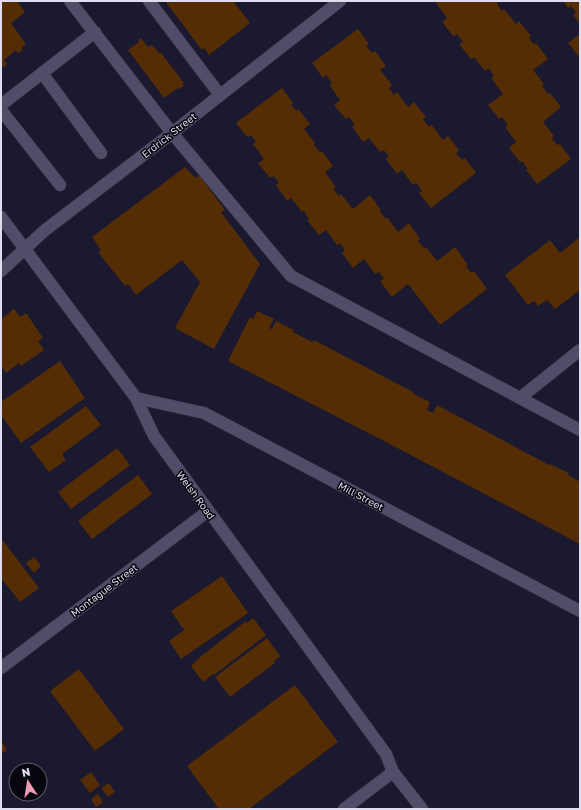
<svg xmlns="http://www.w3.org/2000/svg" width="581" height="810" font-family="'Golos Text',sans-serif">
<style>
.building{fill:#542d05}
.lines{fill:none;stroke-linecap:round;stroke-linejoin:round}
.minor-casing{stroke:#363446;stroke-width:13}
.minor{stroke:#4f4d67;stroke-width:12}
.labels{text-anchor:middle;stroke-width:3;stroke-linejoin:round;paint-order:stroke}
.street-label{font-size:10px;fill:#dfdeee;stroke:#06060f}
</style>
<rect width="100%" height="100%" fill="#1b192f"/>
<g class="building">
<path d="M1,1H17L25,12L11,23L26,44L21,48L23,50L18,53L16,50L4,60L7,64L1,69Z"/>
<path d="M165,1H233L250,23L209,55L204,48L202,50Z"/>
<path d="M439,1H498L497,4L502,11L504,9L516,24L519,21L531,36L529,38L534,45L536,43L548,59L533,70L544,84L542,86L548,94L550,93L561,107L543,122L554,136L552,138L557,145L560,144L571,159L537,184L526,170L528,169L522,161L520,162L509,148L516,142L505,127L508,125L502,117L499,119L488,105L503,94L491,78L494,76L489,68L485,71L474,57L471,59L459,44L463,42L457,34L454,37L442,22L447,18L436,3Z"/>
<path d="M563,1H580V24L573,15L576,13L571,6L568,8Z"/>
<path d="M358,29L369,44L366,46L372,53L375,51L386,66L380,70L392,85L389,88L394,95L397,92L408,107L414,102L426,117L423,119L429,127L431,124L443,140L448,136L459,150L456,153L462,160L465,158L476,173L431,208L419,193L422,191L417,183L413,185L402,170L397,174L386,159L389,157L384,150L380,152L369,138L363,142L352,127L355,125L349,117L346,119L334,105L340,100L330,86L332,83L326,75L323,78L312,63Z"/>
<path d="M580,34V58L568,43Z"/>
<path d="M141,38L148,47L152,45L160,54L161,53L184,83L182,84L184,86L179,89L178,88L164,98L128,50L139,42L138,41Z"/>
<path d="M282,88L293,103L291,104L296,111L298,109L310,124L304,129L315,143L314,145L320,152L322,151L333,166L325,172L336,187L333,189L339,196L341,194L353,209L370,195L381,210L380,212L386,219L387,217L398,232L409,223L420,239L418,241L424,248L426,247L437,261L455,247L468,265L466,266L471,273L474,271L487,289L440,325L408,284L392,297L380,281L384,279L379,272L375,274L364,259L353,268L342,253L345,250L340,243L337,245L326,230L319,235L307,220L309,219L304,211L302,212L291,198L287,201L276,185L279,183L274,176L270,178L258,163L264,159L253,144L256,142L251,135L247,137L236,123Z"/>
<path d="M185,167L195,178L199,175L225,210L221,212L260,264L214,349L175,328L200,282L182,260L136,295L128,284L125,286L98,252L101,250L92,237Z"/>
<path d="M580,237V290L555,309L547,300L538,306L534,301L528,305L505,275L550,240L560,253Z"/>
<path d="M14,309L20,317L26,313L43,338L38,341L44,350L21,366L19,363L6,373L1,366V319Z"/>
<path d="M257,311L274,319L269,328L272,329L276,321L294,330L293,332L312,342L314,340L413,392L412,393L430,402L427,410L433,413L437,405L549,465L550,464L569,473L568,475L580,482V544L386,442L228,361L250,317L253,319Z"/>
<path d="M60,361L85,398L21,443L1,415V402Z"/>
<path d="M86,406L101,425L62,454L66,460L49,472L30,447Z"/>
<path d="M117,448L130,465L71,509L58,492Z"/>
<path d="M138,475L152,494L92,539L78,521Z"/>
<path d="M1,538L39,588L20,602L1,578Z"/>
<path d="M34,557L41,566L34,573L26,563Z"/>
<path d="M222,576L248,613L181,659L169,641L184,630L171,611Z"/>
<path d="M253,618L266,635L214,675L213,674L203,682L191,666L200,657L246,621L247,623Z"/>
<path d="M267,638L280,656L274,661L275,663L230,697L215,677Z"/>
<path d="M79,669L124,729L95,751L50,691Z"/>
<path d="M295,685L338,742L249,809H219L187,766Z"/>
<path d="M1,740L7,750L1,754Z"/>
<path d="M91,772L100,785L90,793L80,780Z"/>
<path d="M109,783L115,792L108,797L101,788Z"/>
<path d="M98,794L103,802L96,807L91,799Z"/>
</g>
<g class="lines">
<defs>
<g id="minor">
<path d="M70,1L172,133L291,276L580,430"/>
<path d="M149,1L220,95"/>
<path d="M42,73L101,153"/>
<path d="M1,105L95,32"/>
<path d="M1,110L60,185"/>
<path d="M1,217L136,398L154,436L386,754L393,772L422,809"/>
<path d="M1,271L44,231L172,133L340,1"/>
<path d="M136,398L204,413L580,611"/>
<path d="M520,398L580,350"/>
<path d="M1,668L208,511"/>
<path d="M344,809L393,772"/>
</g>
</defs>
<use href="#minor" class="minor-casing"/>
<use href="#minor" class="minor"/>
</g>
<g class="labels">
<g class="street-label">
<text transform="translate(169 135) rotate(-38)" y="4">Erdrick Street</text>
<text transform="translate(196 495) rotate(54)" y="4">Welsh Road</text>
<text transform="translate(361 496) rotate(28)" y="4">Mill Street</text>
<text transform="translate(104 590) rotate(-37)" y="4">Montague Street</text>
</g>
</g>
<rect width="581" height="810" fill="none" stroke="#dfdeee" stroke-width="4"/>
<g transform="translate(28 782) rotate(348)"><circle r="19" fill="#06060f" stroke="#5d5c68"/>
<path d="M0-3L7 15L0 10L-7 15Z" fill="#f09ab4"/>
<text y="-6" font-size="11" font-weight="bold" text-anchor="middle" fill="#dfdeee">N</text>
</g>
</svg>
